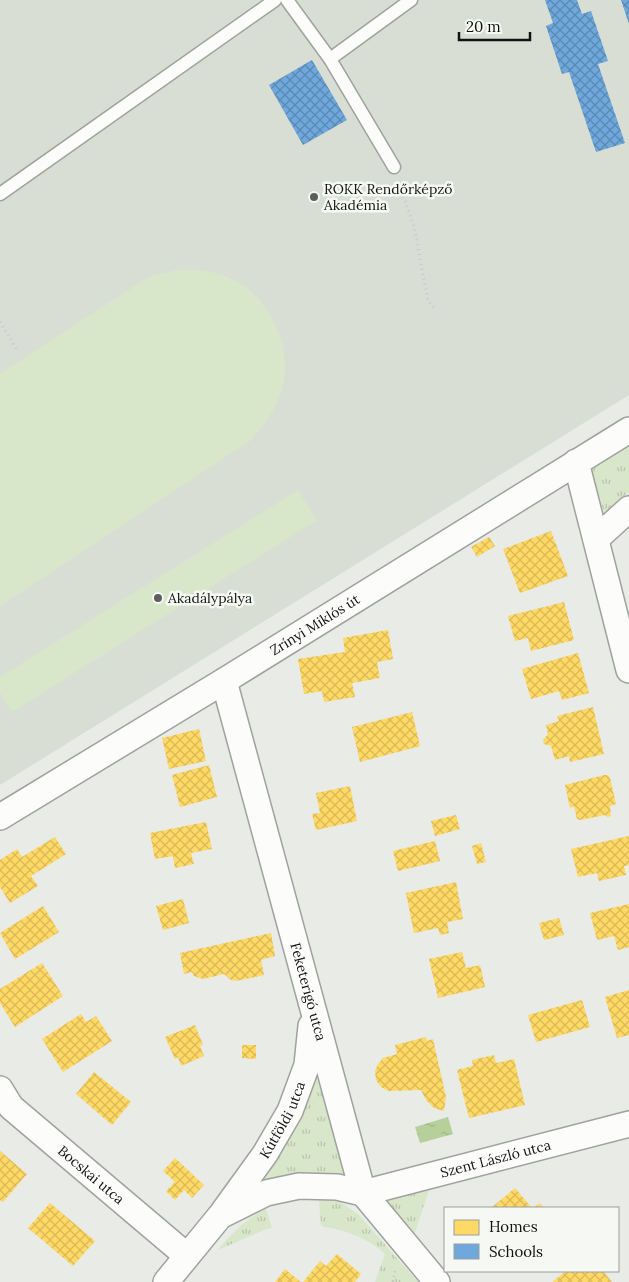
<svg xmlns="http://www.w3.org/2000/svg" width="629" height="1282" font-family="Lora,serif">
<style>
.built{fill:#d8ded4}
.grass{fill:url(#grass-tufts)}
.garden{fill:#d8e6c9}
.water{fill:url(#water-ripples)}
.homes{fill:url(#homes-cross-hatch)}
.schools{fill:url(#schools-cross-hatch)}
.lines{fill:none;stroke-linecap:round;stroke-linejoin:round}
.service-casing{stroke:#a0a29f;stroke-width:15}
.minor-casing{stroke:#a0a29f;stroke-width:28}
.path{stroke:#c7c9c7;stroke-width:3;stroke-dasharray:1 4;stroke-linecap:butt}
.service{stroke:#fcfcfb;stroke-width:12}
.minor{stroke:#fcfcfb;stroke-width:25}
.poi-dot{fill:#5e5f5c;stroke:#f6f9f3;stroke-width:2}
.labels{text-anchor:middle;stroke-width:5;stroke-linejoin:round;paint-order:stroke}
.poi-label{font-size:14px;fill:#131412;stroke:#f6f9f3;text-anchor:start}
.street-label{font-size:14px;fill:#131412;stroke:#f6f9f3}
</style>
<defs>
<pattern id="grass-tufts" width="24" height="20" patternUnits="userSpaceOnUse" patternTransform="scale(1.25)"><rect width="24" height="20" fill="#d8e6c9"/><path d="M3 7l-1-3M5 7V3M7 7l1-3M15 17l-1-3M17 17v-4M19 17l1-3" fill="none" stroke="#b8c4ac"/></pattern>
<pattern id="water-ripples" width="26" height="14" patternUnits="userSpaceOnUse" patternTransform="scale(1.25)"><rect width="26" height="14" fill="#b7d09b"/><path d="M2 4q2-2 4 0t4 0M15 11q2-2 4 0t4 0" fill="none" stroke="#9cb284"/></pattern>
<pattern id="homes-cross-hatch" width="8" height="8" patternUnits="userSpaceOnUse" patternTransform="scale(1.25)"><rect width="8" height="8" fill="#ffd966"/><path d="M0 0l8 8M0 8l8-8" fill="none" stroke="#dab957"/></pattern>
<pattern id="schools-cross-hatch" width="8" height="8" patternUnits="userSpaceOnUse" patternTransform="scale(1.25)"><rect width="8" height="8" fill="#6fa8dc"/><path d="M0 0l8 8M0 8l8-8" fill="none" stroke="#5a88b1"/></pattern>
</defs>
<rect width="100%" height="100%" fill="#e8ebe6"/>
<path class="built" d="M0,0H629V395L0,785Z"/>
<g class="grass">
<path d="M629,438V492L604,513L588,462Z"/>
<path d="M316,1079L322,1083L347,1174C336,1180 323,1174 312,1173C294,1172 279,1184 261,1178L310,1081Z"/>
<path d="M431,1184L414,1235L388,1204L391,1196Z"/>
<path d="M319,1200L340,1202L358,1214L418,1282H375L385,1254C366,1237 346,1230 321,1226Z"/>
<path d="M266,1209L272,1228L264,1230L218,1250C232,1233 246,1219 266,1209Z"/>
</g>
<g class="garden">
<path d="M177,270C195,270 213,270 230,278C271,297 297,352 280,395C273,414 264,425 251,440L0,606V374L148,277Z"/>
<path d="M298,490L317,520L12,712L0,693V677Z"/>
</g>
<path class="water" d="M448,1117L453,1134L420,1143L415,1127Z"/>
<g class="homes">
<path d="M551,531L568,576L520,593L503,549Z"/>
<path d="M489,537L495,546L477,557L471,547Z"/>
<path d="M564,602L574,640L531,651L528,638L515,641L508,616Z"/>
<path d="M388,630L393,659L377,662L380,678L352,683L355,697L324,702L322,691L304,694L298,659L345,652L343,638Z"/>
<path d="M578,653L589,693L562,700L559,691L531,699L522,669Z"/>
<path d="M593,707L604,754L570,762L569,756L555,760L551,746L544,744L543,740L548,734L546,725L559,721L557,716Z"/>
<path d="M412,712L420,746L360,762L352,727Z"/>
<path d="M199,729L206,761L169,769L162,738Z"/>
<path d="M209,765L217,797L180,807L172,775Z"/>
<path d="M604,775H608L610,778L616,804L610,806L611,816L608,817L605,815L580,820L577,819L574,806L570,808L565,785Z"/>
<path d="M350,786L357,821L316,830L312,814L320,813L316,793Z"/>
<path d="M456,815L460,829L435,836L431,821Z"/>
<path d="M206,822L212,849L191,853L194,864L175,868L173,856L155,859L150,833Z"/>
<path d="M629,836V865L624,866L626,875L599,881L597,873L578,877L571,849Z"/>
<path d="M55,837L66,854L31,876L38,886L10,903L0,887V860L17,849L22,857Z"/>
<path d="M435,841L440,861L398,871L393,851Z"/>
<path d="M481,843L486,862L477,864L472,846Z"/>
<path d="M456,882L463,919L447,922L449,933L440,935L438,928L414,933L406,893Z"/>
<path d="M183,899L189,923L163,930L156,906Z"/>
<path d="M629,904V947L618,950L614,936L597,940L590,913Z"/>
<path d="M43,906L59,932L15,959L0,933Z"/>
<path d="M559,918L564,935L544,940L539,923Z"/>
<path d="M271,933L275,956L261,960L264,975L236,981L231,980L224,974L203,979L194,976L192,972L184,974L180,953Z"/>
<path d="M462,952L466,968L480,965L485,987L438,998L429,959Z"/>
<path d="M42,963L63,996L15,1027L0,1003V989Z"/>
<path d="M629,990V1035L617,1038L605,997Z"/>
<path d="M582,1000L590,1027L536,1042L528,1015Z"/>
<path d="M81,1014L86,1022L96,1016L112,1041L63,1072L42,1039Z"/>
<path d="M195,1025L203,1045L200,1046L204,1056L181,1066L178,1057L175,1059L165,1037Z"/>
<path d="M426,1037L427,1041L433,1039L446,1097L444,1111L434,1108L426,1100L421,1090L388,1091L381,1087L376,1080L375,1071L378,1064L383,1058L397,1054L395,1045Z"/>
<path d="M242,1045H256V1059L242,1058Z"/>
<path d="M494,1055L496,1063L514,1059L525,1105L469,1118L457,1070L473,1066L472,1060Z"/>
<path d="M94,1072L131,1102L112,1125L76,1094Z"/>
<path d="M0,1151L27,1174L3,1202L0,1200Z"/>
<path d="M175,1158L204,1185L192,1198L184,1190L175,1200L166,1191L175,1182L163,1171Z"/>
<path d="M515,1188L532,1208H491Z"/>
<path d="M50,1203L95,1241L73,1266L28,1228Z"/>
<path d="M540,1203L544,1208H533Z"/>
<path d="M337,1254L361,1274L355,1282H303L320,1261L326,1266Z"/>
<path d="M285,1269L301,1282H275Z"/>
<path d="M566,1271H603L612,1282H552Z"/>
</g>
<g class="schools">
<path d="M545,0H577L582,14L591,11L608,61L598,64L625,143L596,152L569,72L562,74L546,26L553,23Z"/>
<path d="M621,0H629V24Z"/>
<path d="M312,60L347,120L303,145L269,85Z"/>
</g>
<g class="lines">
<defs>
<g id="service">
<path d="M287,0L330,59L411,0"/>
<path d="M330,59L394,167"/>
<path d="M0,194L275,0"/>
</g>
<g id="minor">
<path d="M576,462L629,670"/>
<path d="M596,539L629,509"/>
<path id="s1" d="M224,681L363,1193L437,1282"/>
<path id="s2" d="M0,817L224,681L629,430"/>
<path id="s3" d="M0,1089L11,1107L187,1256"/>
<path id="s4" d="M223,1212L265,1154L290,1111L307,1065L311,1026"/>
<path id="s5" d="M166,1282L220,1216L266,1193L299,1186L337,1187L363,1193L629,1124"/>
</g>
</defs>
<use href="#service" class="service-casing"/>
<use href="#minor" class="minor-casing"/>
<g class="path">
<path d="M399,182L414,227L428,301L435,309"/>
<path d="M0,322L18,351"/>
<path d="M393,1282L395,1271"/>
</g>
<use href="#service" class="service"/>
<use href="#minor" class="minor"/>
</g>
<g class="poi-dot">
<circle cx="314" cy="197" r="5"/>
<circle cx="158" cy="598" r="5"/>
</g>
<g class="labels">
<g class="poi-label">
<text x="324" y="194">ROKK Rendőrképző<tspan x="324" dy="16">Akadémia</tspan></text>
<text x="168" y="603">Akadálypálya</text>
</g>
<g class="street-label">
<text dy="5" stroke="none"><textPath href="#s2" startOffset="369">Zrínyi Miklós út</textPath></text>
<text dy="5" stroke="none"><textPath href="#s1" startOffset="322">Feketerigó utca</textPath></text>
<text dy="5" stroke="none"><textPath href="#s4" startOffset="110">Kútföldi utca</textPath></text>
<text dy="5" stroke="none"><textPath href="#s5" startOffset="372">Szent László utca</textPath></text>
<text dy="5" stroke="none"><textPath href="#s3" startOffset="126">Bocskai utca</textPath></text>
</g>
</g>
<rect x="444" y="1207" width="175" height="65" fill="#f6f9f3" stroke="#9b9d99"/>
<rect x="454" y="1220" width="25" height="15" fill="#ffd966" stroke="#9b9d99"/>
<text x="489" y="1232" font-size="15" fill="#131412">Homes</text>
<rect x="454" y="1244" width="25" height="15" fill="#6fa8dc" stroke="#9b9d99"/>
<text x="489" y="1257" font-size="15" fill="#131412">Schools</text>
<path d="M459 32v8h71v-8" fill="none" stroke="#131412" stroke-width="2.5"/>
<text x="466" y="32" font-size="15" fill="#131412" stroke="#f6f9f3" stroke-width="4" paint-order="stroke">20 m</text>
</svg>
